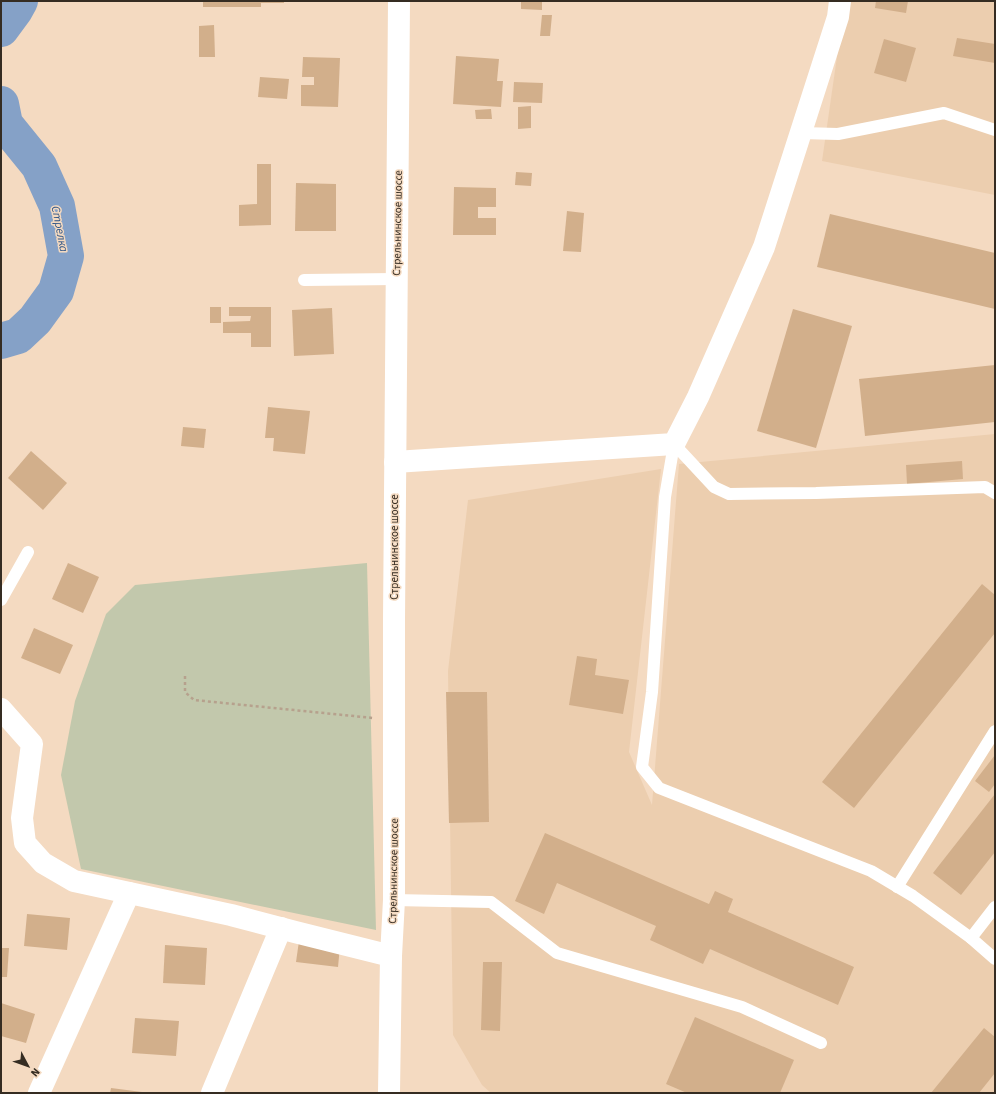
<svg xmlns="http://www.w3.org/2000/svg" width="996" height="1094" font-family="'Source Sans 3',sans-serif">
<style>
.built{fill:#ecceaf}
.green{fill:#c2c8ac}
.lines{fill:none;stroke-linecap:round;stroke-linejoin:round}
.river{stroke:#85a1c7;stroke-width:36}
.building{fill:#d2af8b}
.path{stroke:#b6a18d;stroke-width:2.5;stroke-dasharray:3 3;stroke-linecap:butt}
.lane{stroke:#fff;stroke-width:12}
.street{stroke:#fff;stroke-width:22}
.secondary{stroke:#fff;stroke-width:22}
.labels{text-anchor:middle;stroke-width:3;stroke-linejoin:round;paint-order:stroke}
.street-label{font-size:11px;fill:#352c22;stroke:#f4dac1}
.water-label{font-size:12px;font-style:italic;fill:#2f5587;stroke:#f4dac1}
</style>
<rect width="100%" height="100%" fill="#f4dac1"/>
<g class="built">
<path d="M845,1H995V195L822,161Z"/>
<path d="M995,434V1093H491L482,1085L453,1035L448,671L468,500L661,469L629,752L652,805L679,464Z"/>
</g>
<path class="green" d="M367,563L376,930L81,869L61,775L75,701L106,614L135,585Z"/>
<g class="lines">
<g class="river">
<path d="M1,29L15,10L20,1"/>
<path d="M1,104L5,124L39,166L57,206L66,256L56,291L35,320L18,336L1,341"/>
</g>
</g>
<g class="building">
<path d="M203,1H284V3H261V7H203Z"/>
<path d="M521,1H542V10L521,9Z"/>
<path d="M876,1H908L906,13L875,8Z"/>
<path d="M542,15H552L550,36H540Z"/>
<path d="M214,25L215,57H199V26Z"/>
<path d="M957,38L995,44V63L953,56Z"/>
<path d="M884,39L916,48L906,82L874,73Z"/>
<path d="M456,56L499,59L497,81H503L501,107L453,104Z"/>
<path d="M303,57L340,58L338,107L301,106V85H314V77H302Z"/>
<path d="M260,77L289,79L287,99L258,97Z"/>
<path d="M514,82L543,83L542,103L513,102Z"/>
<path d="M531,106V128L518,129V107Z"/>
<path d="M491,109L492,119H476L475,110Z"/>
<path d="M257,164H271V225L239,226V205L257,204Z"/>
<path d="M516,172L532,173L531,186L515,185Z"/>
<path d="M296,183L336,184V231H295Z"/>
<path d="M454,187L496,188V207H478V218H496V235H453Z"/>
<path d="M567,211L584,213L581,252L563,251Z"/>
<path d="M830,214L995,253V309L817,267Z"/>
<rect x="210" y="307" width="11" height="16"/>
<path d="M229,307H271V347H251V333H223V322L250,321L251,316H229Z"/>
<path d="M332,308L334,354L294,356L292,310Z"/>
<path d="M793,309L852,326L816,448L757,431Z"/>
<path d="M995,365V422L865,436L859,379Z"/>
<path d="M268,407L310,411L305,454L273,451L274,438H265Z"/>
<path d="M183,427L206,429L204,448L181,446Z"/>
<path d="M31,451L67,483L43,510L8,478Z"/>
<path d="M962,461L963,479L907,484L906,465Z"/>
<path d="M68,563L99,577L83,613L52,599Z"/>
<path d="M982,584L995,595V633L854,808L822,782Z"/>
<path d="M34,628L73,645L60,674L21,658Z"/>
<path d="M577,656L597,659L595,675L629,680L623,714L569,705Z"/>
<path d="M446,692H487L489,822L449,823Z"/>
<path d="M995,755V784L989,792L975,781Z"/>
<path d="M995,794V852L961,895L933,873Z"/>
<path d="M545,833L709,904L715,891L733,899L728,912L854,967L838,1005L710,949L703,964L650,940L656,926L557,883L544,914L515,901Z"/>
<path d="M27,914L70,918L67,950L24,946Z"/>
<path d="M299,941L340,946L338,967L296,962Z"/>
<path d="M165,945L207,948L205,985L163,983Z"/>
<path d="M1,948H9L7,977H1Z"/>
<path d="M483,962H502L500,1031L481,1030Z"/>
<path d="M1,1003L35,1014L26,1043L1,1036Z"/>
<path d="M695,1017L794,1060L780,1093H687L666,1084Z"/>
<path d="M135,1018L179,1021L176,1056L132,1053Z"/>
<path d="M984,1028L995,1037V1073L979,1093H931Z"/>
<path d="M111,1088L142,1092V1093H110Z"/>
</g>
<g class="lines">
<path class="path" d="M185,676V692L194,700L373,718"/>
<g class="lane">
<path d="M801,133L838,134L944,113L995,130"/>
<path d="M304,280L396,279"/>
<path d="M674,444L665,497L652,692L642,767L659,788L871,871L913,896L971,938L995,959"/>
<path d="M674,444L714,487L729,494L816,493L985,487L995,493"/>
<path d="M1,600L28,552"/>
<path d="M897,887L995,731"/>
<path d="M394,900L491,902L557,953L742,1007L821,1043"/>
<path d="M971,938L995,907"/>
</g>
<g class="street">
<path d="M395,462L674,444L698,397L764,247L838,17L840,1"/>
<path d="M1,709L32,744L22,818L25,843L43,863L74,881L231,915L295,932L391,956"/>
<path d="M39,1093L129,893"/>
<path d="M212,1093L281,928"/>
</g>
<path class="secondary" d="M389,1093L391,956L394,900V620L399,1"/>
</g>
<g class="labels">
<g class="street-label">
<text transform="translate(397 223) rotate(-89)" y="4">Стрельнинское шоссе</text>
<text transform="translate(394 547) rotate(-90)" y="4">Стрельнинское шоссе</text>
<text transform="translate(393 871) rotate(-89)" y="4">Стрельнинское шоссе</text>
</g>
<g class="water-label">
<text transform="translate(60 229) rotate(79)" y="4">Стрелка</text>
</g>
</g>
<rect width="996" height="1094" fill="none" stroke="#352c22" stroke-width="4"/>
<g transform="translate(28 1066) rotate(131)" stroke="#f4dac1" stroke-width="3" paint-order="stroke">
<path d="M0-3L7 15L0 10L-7 15Z" fill="#352c22"/>
<text y="-6" font-size="11" font-weight="bold" text-anchor="middle" fill="#352c22">N</text>
</g>
</svg>
